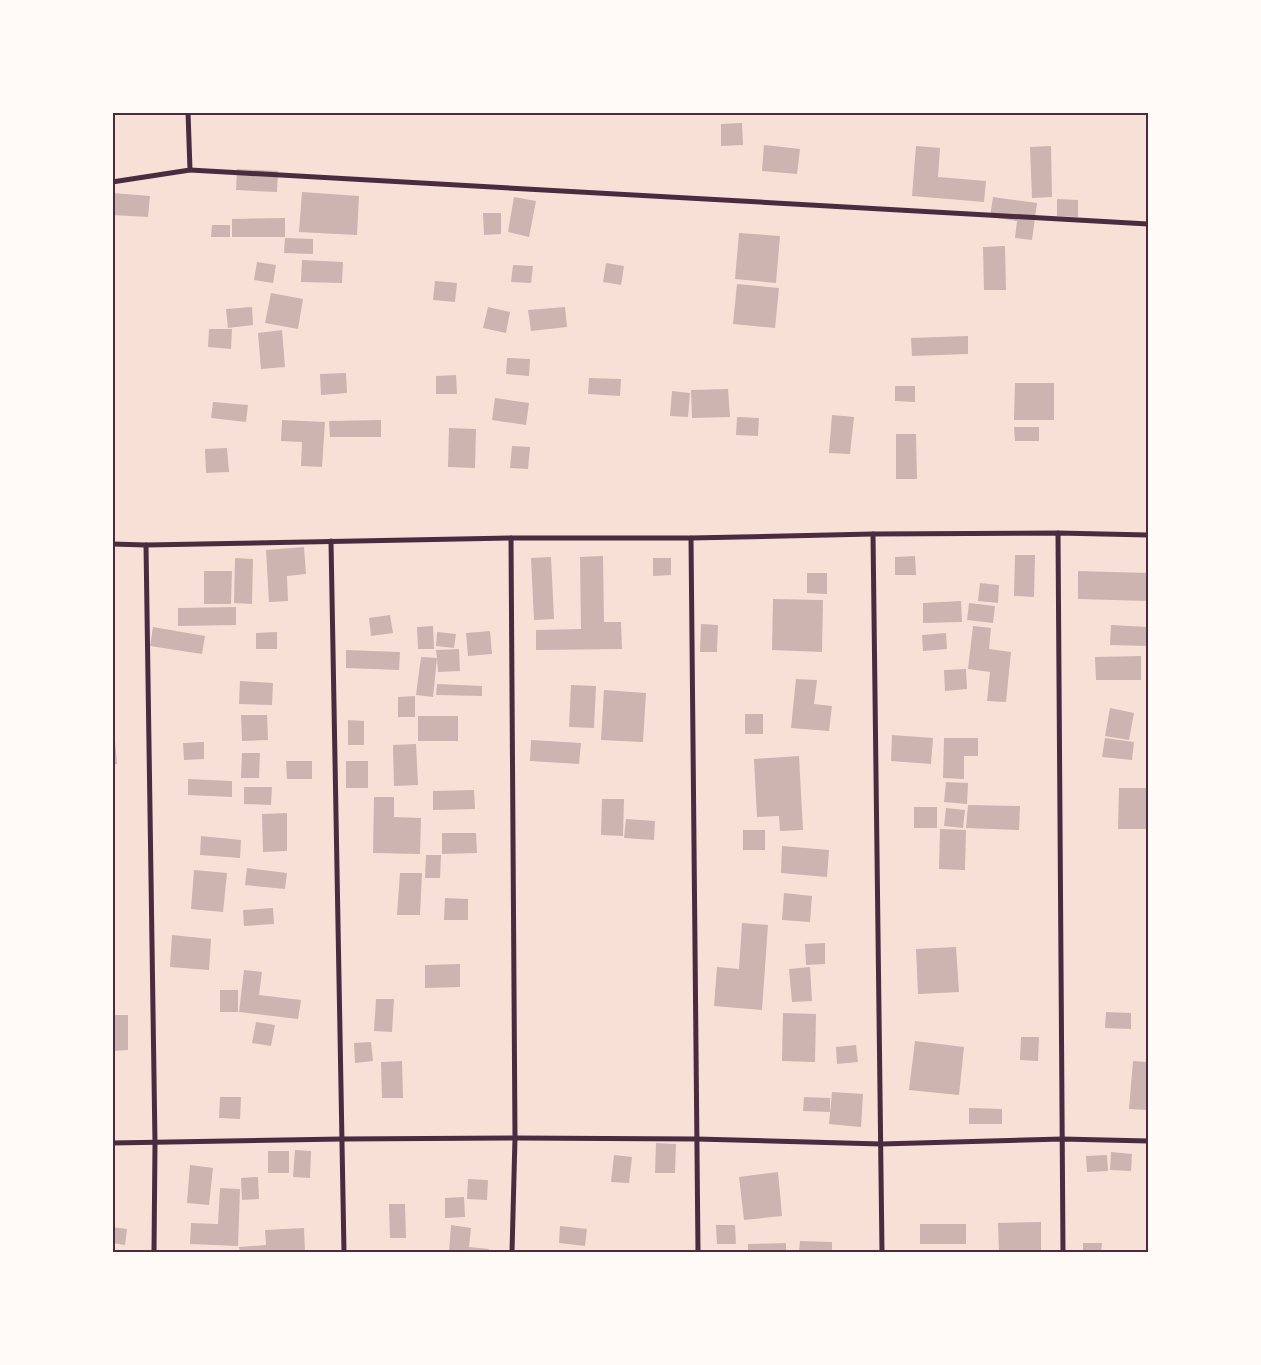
<svg xmlns="http://www.w3.org/2000/svg" width="1261" height="1365" font-family="'Source Sans 3',sans-serif">
<style>
.building{fill:#ccb4b1}
.lines{fill:none;stroke-linecap:round;stroke-linejoin:round}
.minor{stroke:#4a2c40;stroke-width:5}
.neatline{fill:none;stroke:#4a2c40;stroke-width:2}
</style>
<rect width="100%" height="100%" fill="#f7e1d7"/>
<g class="building">
<path d="M742,123L743,145L721,146V124Z"/>
<path d="M764,145L800,149L797,174L762,171Z"/>
<path d="M916,146L940,148L938,177L986,181L984,202L912,196Z"/>
<path d="M1051,146L1052,197L1032,198L1030,147Z"/>
<path d="M237,169L278,171L277,192L236,190Z"/>
<path d="M302,192L359,196L357,235L299,232Z"/>
<path d="M112,193L150,196L148,217L112,215Z"/>
<path d="M514,197L536,201L529,237L508,232Z"/>
<path d="M993,197L1037,203L1032,240L1015,238L1017,221L990,217Z"/>
<path d="M1057,199L1078,200V217L1057,216Z"/>
<path d="M483,213H501V234L484,235Z"/>
<path d="M285,218V237H232V219Z"/>
<path d="M212,225H230V237H211Z"/>
<path d="M739,233L780,236L776,283L735,279Z"/>
<path d="M285,238L313,239V254L284,253Z"/>
<path d="M1005,246L1006,290H984L983,247Z"/>
<path d="M302,260L343,262L342,283L301,282Z"/>
<path d="M257,262L276,265L273,283L254,280Z"/>
<path d="M606,263L624,266L621,285L603,282Z"/>
<path d="M513,265L533,266L531,283L511,282Z"/>
<path d="M435,281L457,283L455,302L433,300Z"/>
<path d="M737,284L779,288L775,328L733,324Z"/>
<path d="M271,293L303,299L298,329L265,323Z"/>
<path d="M252,307L253,325L228,328L226,309Z"/>
<path d="M488,307L510,312L506,333L483,328Z"/>
<path d="M565,307L567,327L531,331L528,310Z"/>
<path d="M209,329H232L231,349L208,347Z"/>
<path d="M282,330L285,367L261,369L258,333Z"/>
<path d="M968,336V354L912,356L911,338Z"/>
<path d="M507,358L530,359L529,376L506,374Z"/>
<path d="M346,373L347,393L321,395L320,374Z"/>
<path d="M456,375L457,394H436V376Z"/>
<path d="M589,378L621,379L620,396L588,394Z"/>
<path d="M1015,383H1054V420H1014Z"/>
<path d="M895,386H915V402L895,401Z"/>
<path d="M728,389L730,417L692,418L691,390Z"/>
<path d="M672,391L690,393L688,417L670,416Z"/>
<path d="M495,398L529,403L526,425L492,420Z"/>
<path d="M213,402L248,405L246,422L211,418Z"/>
<path d="M832,415L854,417L850,454L829,453Z"/>
<path d="M737,417L759,418L758,436L736,435Z"/>
<path d="M282,420L325,422L322,467L301,466L302,442L281,441Z"/>
<path d="M381,420V437H330L329,421Z"/>
<path d="M1014,427H1039V441H1015Z"/>
<path d="M449,428L476,429L475,468L448,467Z"/>
<path d="M896,434H916L917,479H896Z"/>
<path d="M512,446L530,447L528,469L510,468Z"/>
<path d="M227,448L229,472L206,473L205,449Z"/>
<path d="M304,547L306,574L287,576L288,601L269,602L266,550Z"/>
<path d="M1015,555H1035L1034,597L1014,596Z"/>
<path d="M603,556L604,622H621L622,649L536,650V630L581,629L580,557Z"/>
<path d="M915,556L916,575H895V557Z"/>
<path d="M551,557L554,619L534,620L531,558Z"/>
<path d="M235,558L253,559L252,604L234,603Z"/>
<path d="M653,558H671V575L653,576Z"/>
<path d="M204,571H232L231,604H204Z"/>
<path d="M1078,571L1148,573V601L1078,599Z"/>
<path d="M807,573H827V594L807,593Z"/>
<path d="M980,583L999,585L998,603L978,601Z"/>
<path d="M773,599L823,600L822,652L772,650Z"/>
<path d="M961,601L962,622L923,623V603Z"/>
<path d="M969,603L995,606L993,623L967,620Z"/>
<path d="M236,607V625L178,626V608Z"/>
<path d="M390,615L393,633L371,636L369,618Z"/>
<path d="M701,624L718,625L717,652H700Z"/>
<path d="M1111,625L1148,627V646L1110,645Z"/>
<path d="M433,626L434,649H418L417,627Z"/>
<path d="M973,626L991,628L989,649L1011,652L1006,702L987,701L990,672L968,669Z"/>
<path d="M153,627L205,636L202,654L150,646Z"/>
<path d="M490,631L492,654L468,656L466,633Z"/>
<path d="M277,632V649H256V633Z"/>
<path d="M437,632L456,634L454,648L436,646Z"/>
<path d="M946,633L947,649L923,651L922,635Z"/>
<path d="M459,649L460,671L438,672L437,658L433,697L416,695L421,657L437,658L436,650Z"/>
<path d="M346,650L400,652L399,670L346,668Z"/>
<path d="M1141,656V680H1096L1095,657Z"/>
<path d="M966,669L967,689L945,691L944,670Z"/>
<path d="M796,679L817,680L814,704L832,706L829,731L791,728Z"/>
<path d="M240,681L273,683L272,705L239,704Z"/>
<path d="M437,684L482,686V696L436,695Z"/>
<path d="M571,685L596,686L594,728L569,727Z"/>
<path d="M604,690L646,693L643,742L601,740Z"/>
<path d="M415,696V717H398V697Z"/>
<path d="M1110,708L1134,713L1129,740L1105,736Z"/>
<rect x="745" y="714" width="18" height="20"/>
<path d="M241,715H267L268,740L242,741Z"/>
<rect x="418" y="716" width="40" height="25"/>
<path d="M348,720L364,721V745H348Z"/>
<path d="M892,735L933,738L931,764L891,761Z"/>
<path d="M944,738H978V756H964V779L943,778Z"/>
<path d="M1105,738L1134,742L1132,760L1102,757Z"/>
<path d="M112,740H115L117,764H112Z"/>
<path d="M531,740L581,743L579,764L530,761Z"/>
<path d="M204,742V759L184,760L183,743Z"/>
<path d="M416,744L418,785L394,786L393,745Z"/>
<path d="M242,753H260L259,778H241Z"/>
<path d="M799,756L803,830L780,831L779,816L757,817L754,759Z"/>
<path d="M286,761H312V779H287Z"/>
<rect x="346" y="761" width="22" height="27"/>
<path d="M188,779L232,781V797L188,795Z"/>
<path d="M946,782L968,783L967,804L944,802Z"/>
<path d="M244,787H272L271,805L244,804Z"/>
<path d="M1119,788H1148V829H1118Z"/>
<path d="M474,790L475,809L433,810V791Z"/>
<path d="M374,797H394V817L421,818L420,854L373,853Z"/>
<path d="M602,799H624L623,836L601,835Z"/>
<path d="M968,805L1020,806L1019,830L966,828Z"/>
<rect x="914" y="807" width="23" height="21"/>
<path d="M946,808L965,810L963,828L944,826Z"/>
<path d="M287,813V851L263,852L262,814Z"/>
<path d="M626,819L655,821L654,840L624,838Z"/>
<path d="M940,829L966,830L965,870L939,869Z"/>
<rect x="743" y="830" width="22" height="20"/>
<path d="M442,833H476L477,853L442,854Z"/>
<path d="M201,836L241,840L240,858L200,855Z"/>
<path d="M782,846L829,850L827,877L781,873Z"/>
<path d="M426,855H441L440,878H425Z"/>
<path d="M247,868L287,873L285,889L245,885Z"/>
<path d="M194,870L227,873L223,912L191,909Z"/>
<path d="M400,873H422L420,915H397Z"/>
<path d="M784,893L812,896L810,922L782,920Z"/>
<path d="M445,898L468,899V920H444Z"/>
<path d="M273,908L274,924L244,926L243,910Z"/>
<path d="M742,923L768,925L762,1010L714,1006L717,967L739,969Z"/>
<path d="M172,935L211,939L209,970L170,967Z"/>
<path d="M825,943V964L806,965L805,944Z"/>
<path d="M956,947L959,992L918,994L916,949Z"/>
<path d="M460,964V987L425,988V965Z"/>
<path d="M810,967L812,1001L792,1002L789,969Z"/>
<path d="M244,970L262,972L259,995L301,1000L298,1019L239,1012Z"/>
<rect x="220" y="990" width="18" height="22"/>
<path d="M376,999H394L392,1032L374,1031Z"/>
<path d="M1106,1012L1131,1013V1029L1105,1028Z"/>
<path d="M783,1013L816,1014L815,1062L782,1061Z"/>
<path d="M112,1015H128V1050L112,1051Z"/>
<path d="M256,1022L275,1025L271,1046L252,1043Z"/>
<path d="M1021,1037H1039L1038,1061L1020,1060Z"/>
<path d="M915,1041L964,1047L959,1095L909,1090Z"/>
<path d="M371,1042L373,1061L355,1063L354,1043Z"/>
<path d="M856,1045L858,1062L837,1064L836,1047Z"/>
<path d="M402,1061L403,1098H382L381,1062Z"/>
<path d="M1133,1061L1148,1062V1110L1129,1109Z"/>
<path d="M832,1092L863,1094L861,1127L829,1124Z"/>
<path d="M220,1097H241L240,1119L219,1118Z"/>
<path d="M804,1097L830,1098V1112L803,1111Z"/>
<path d="M969,1108L1002,1109V1124H969Z"/>
<path d="M656,1143L676,1144L675,1173H655Z"/>
<path d="M295,1150L311,1151L310,1178L293,1177Z"/>
<rect x="268" y="1151" width="21" height="22"/>
<path d="M1111,1152L1132,1154L1131,1171L1110,1170Z"/>
<path d="M614,1155L632,1157L629,1183L611,1182Z"/>
<path d="M1107,1155L1108,1171L1087,1172L1086,1156Z"/>
<path d="M190,1165L213,1168L209,1205L187,1203Z"/>
<path d="M778,1172L782,1216L744,1220L739,1177Z"/>
<path d="M258,1177L259,1199L242,1200L241,1178Z"/>
<path d="M468,1179L488,1180L487,1200L467,1199Z"/>
<path d="M220,1188L240,1189L238,1246L190,1244L191,1223L218,1224Z"/>
<path d="M464,1197L465,1217L445,1218V1198Z"/>
<path d="M389,1204H405L406,1238H390Z"/>
<path d="M1041,1222V1252H999L998,1223Z"/>
<rect x="920" y="1224" width="46" height="20"/>
<path d="M451,1225L471,1228L469,1247L489,1249L488,1252H449Z"/>
<path d="M716,1225H735L736,1244H717Z"/>
<path d="M560,1226L587,1229L585,1246L559,1243Z"/>
<path d="M112,1227L127,1229L125,1245L112,1243Z"/>
<path d="M304,1228L305,1252H240L239,1247L266,1245L265,1230Z"/>
<path d="M800,1241L832,1242V1252H799Z"/>
<path d="M786,1243V1252H748V1244Z"/>
<path d="M1083,1243H1102L1101,1252H1083Z"/>
</g>
<g class="lines">
<g class="minor">
<path d="M190,170L1148,224"/>
<path d="M112,182L190,170L188,112"/>
<path d="M1058,533L1063,1252"/>
<path d="M873,534L882,1252"/>
<path d="M511,538L515,1138L512,1252"/>
<path d="M691,538L698,1252"/>
<path d="M331,541L344,1252"/>
<path d="M112,544L146,545L511,538H691L873,534L1058,533L1148,535"/>
<path d="M146,545L155,1143L154,1252"/>
<path d="M112,1143L342,1139L515,1138L696,1139L881,1144L1062,1139L1148,1141"/>
</g>
</g>
<rect width="1261" height="1365" fill="none" stroke="#fffaf5" stroke-width="228"/>
<rect x="114" y="114" width="1033" height="1137" class="neatline"/>
</svg>
